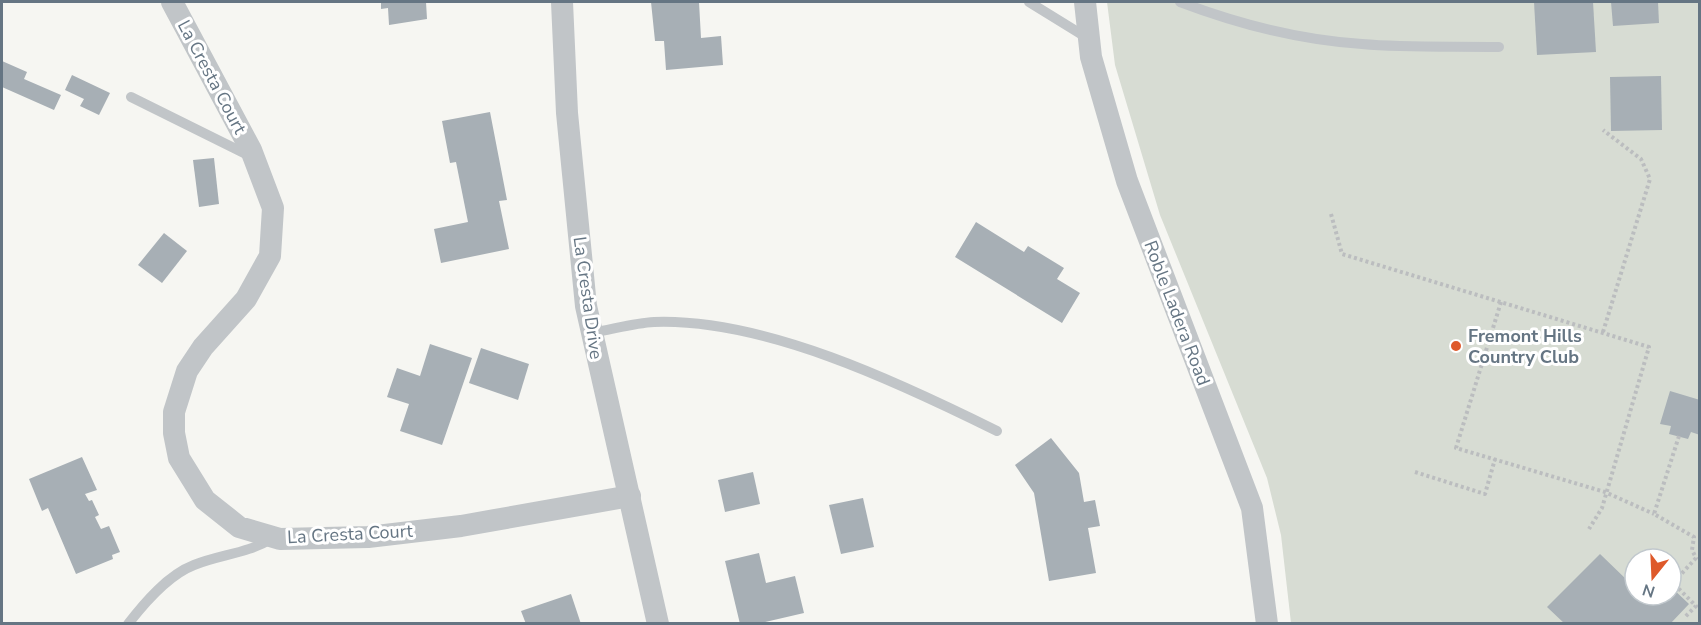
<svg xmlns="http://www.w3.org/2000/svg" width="1701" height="625" font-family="'Nunito Sans',sans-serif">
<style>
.green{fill:#d7dcd3;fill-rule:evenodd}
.building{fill:#a7afb5}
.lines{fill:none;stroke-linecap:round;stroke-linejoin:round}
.path{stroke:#bbbdbf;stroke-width:4;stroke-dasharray:3 3;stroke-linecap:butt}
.service{stroke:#c1c5c8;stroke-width:10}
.minor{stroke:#c1c5c8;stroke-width:22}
.poi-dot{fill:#de592a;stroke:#fff;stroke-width:2}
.labels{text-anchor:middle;stroke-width:6;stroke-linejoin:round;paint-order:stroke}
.street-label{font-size:18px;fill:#657583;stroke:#fff}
.poi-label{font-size:18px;font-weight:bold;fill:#657583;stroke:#fff;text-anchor:start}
</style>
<rect width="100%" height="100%" fill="#f6f6f2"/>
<path class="green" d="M1107,2H1699V623H1291L1281,535L1267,478L1160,215L1115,65ZM1635,559H1671V595H1635Z"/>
<g class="building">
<path d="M381,2H426L427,19L389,25L388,8L381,9Z"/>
<path d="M651,2H699L701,38L721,36L723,65L666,70L664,41H655Z"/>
<path d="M1534,2H1593L1596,52L1537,55Z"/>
<path d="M1611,2H1658L1659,23L1613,26Z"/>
<path d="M2,61L27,72L24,79L61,95L54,110L2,87Z"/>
<path d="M72,75L110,93L99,115L80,106L84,99L65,90Z"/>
<path d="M1661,76L1662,130L1611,131L1610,77Z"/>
<path d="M490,112L507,200L499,201L509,249L441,263L434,229L468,222L456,162L450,163L442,121Z"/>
<path d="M214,158L219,204L199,207L193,160Z"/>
<path d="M976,222L1024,252L1028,246L1064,268L1057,279L1080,293L1062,323L955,257Z"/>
<path d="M164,233L187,251L162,283L138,265Z"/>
<path d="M430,344L472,358L442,445L400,431L409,404L387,397L397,368L420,376Z"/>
<path d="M481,348L529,364L518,400L469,383Z"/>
<path d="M1670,391L1700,400V435L1691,432L1688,439L1669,434L1671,426L1660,424Z"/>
<path d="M1051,438L1079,473L1084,502L1095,500L1100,526L1088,528L1096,573L1049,581L1034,493L1015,465Z"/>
<path d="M82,457L97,490L85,494L89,501L92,500L99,515L95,517L101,529L109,526L120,552L112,555L113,559L76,574L48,508L42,511L29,479Z"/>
<path d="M753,472L760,504L725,512L718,480Z"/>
<path d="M863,498L874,547L841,554L829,505Z"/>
<path d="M759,553L766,583L795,576L804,613L757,624H740L725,561Z"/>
<path d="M1600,554L1628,581L1635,574V595H1671V587L1689,604L1670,624H1565L1547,607Z"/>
<path d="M571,594L581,624H526L521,611Z"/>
</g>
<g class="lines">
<g class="path">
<path d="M1331,214L1342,254L1649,347L1602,508L1589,529"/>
<path d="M1501,302L1456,448L1605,492L1654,514"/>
<path d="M1603,332L1650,179L1641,159L1603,130"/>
<path d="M1679,436L1654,514L1694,537L1692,550L1696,558L1673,583L1696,606L1684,618"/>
<path d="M1415,472L1485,494L1495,459"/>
</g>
<g class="service">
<path d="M1029,2L1089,39"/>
<path d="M1180,2C1238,24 1300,40 1362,44C1407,48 1453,46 1499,47"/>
<path d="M131,97L250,156"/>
<path d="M590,333C611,330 633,323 654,322C764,318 900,383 997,431"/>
<path d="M128,624C145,602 168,575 194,565C222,554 246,554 273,538"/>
</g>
<g class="minor">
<path d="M172,2L251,150L273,208L270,256L246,299L203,347L187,371L174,412V433L179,458L205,500L239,527L280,539L368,537L461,526L630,496"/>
<path d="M562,2L567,113L586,306L658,624"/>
<path d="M1085,2L1091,57L1127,181L1252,508L1267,624"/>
</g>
</g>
<circle class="poi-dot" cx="1456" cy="346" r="6"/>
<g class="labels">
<g class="street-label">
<text transform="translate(212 77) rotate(62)" y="6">La Cresta Court</text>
<text transform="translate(588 298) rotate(82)" y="6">La Cresta Drive</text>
<text transform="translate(1177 313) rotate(69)" y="6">Roble Ladera Road</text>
<text transform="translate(350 534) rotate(-3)" y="6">La Cresta Court</text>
</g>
<g class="poi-label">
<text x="1468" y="342">Fremont Hills<tspan x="1468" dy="21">Country Club</tspan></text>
</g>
</g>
<rect width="1701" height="625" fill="none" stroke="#657583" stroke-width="6"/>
<g transform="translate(1653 577) rotate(198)"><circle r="28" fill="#ffffff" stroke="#c1c8cd" stroke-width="1.5"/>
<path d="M0-4.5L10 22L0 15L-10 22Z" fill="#de592a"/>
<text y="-9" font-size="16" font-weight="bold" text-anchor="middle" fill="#657583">N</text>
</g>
</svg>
